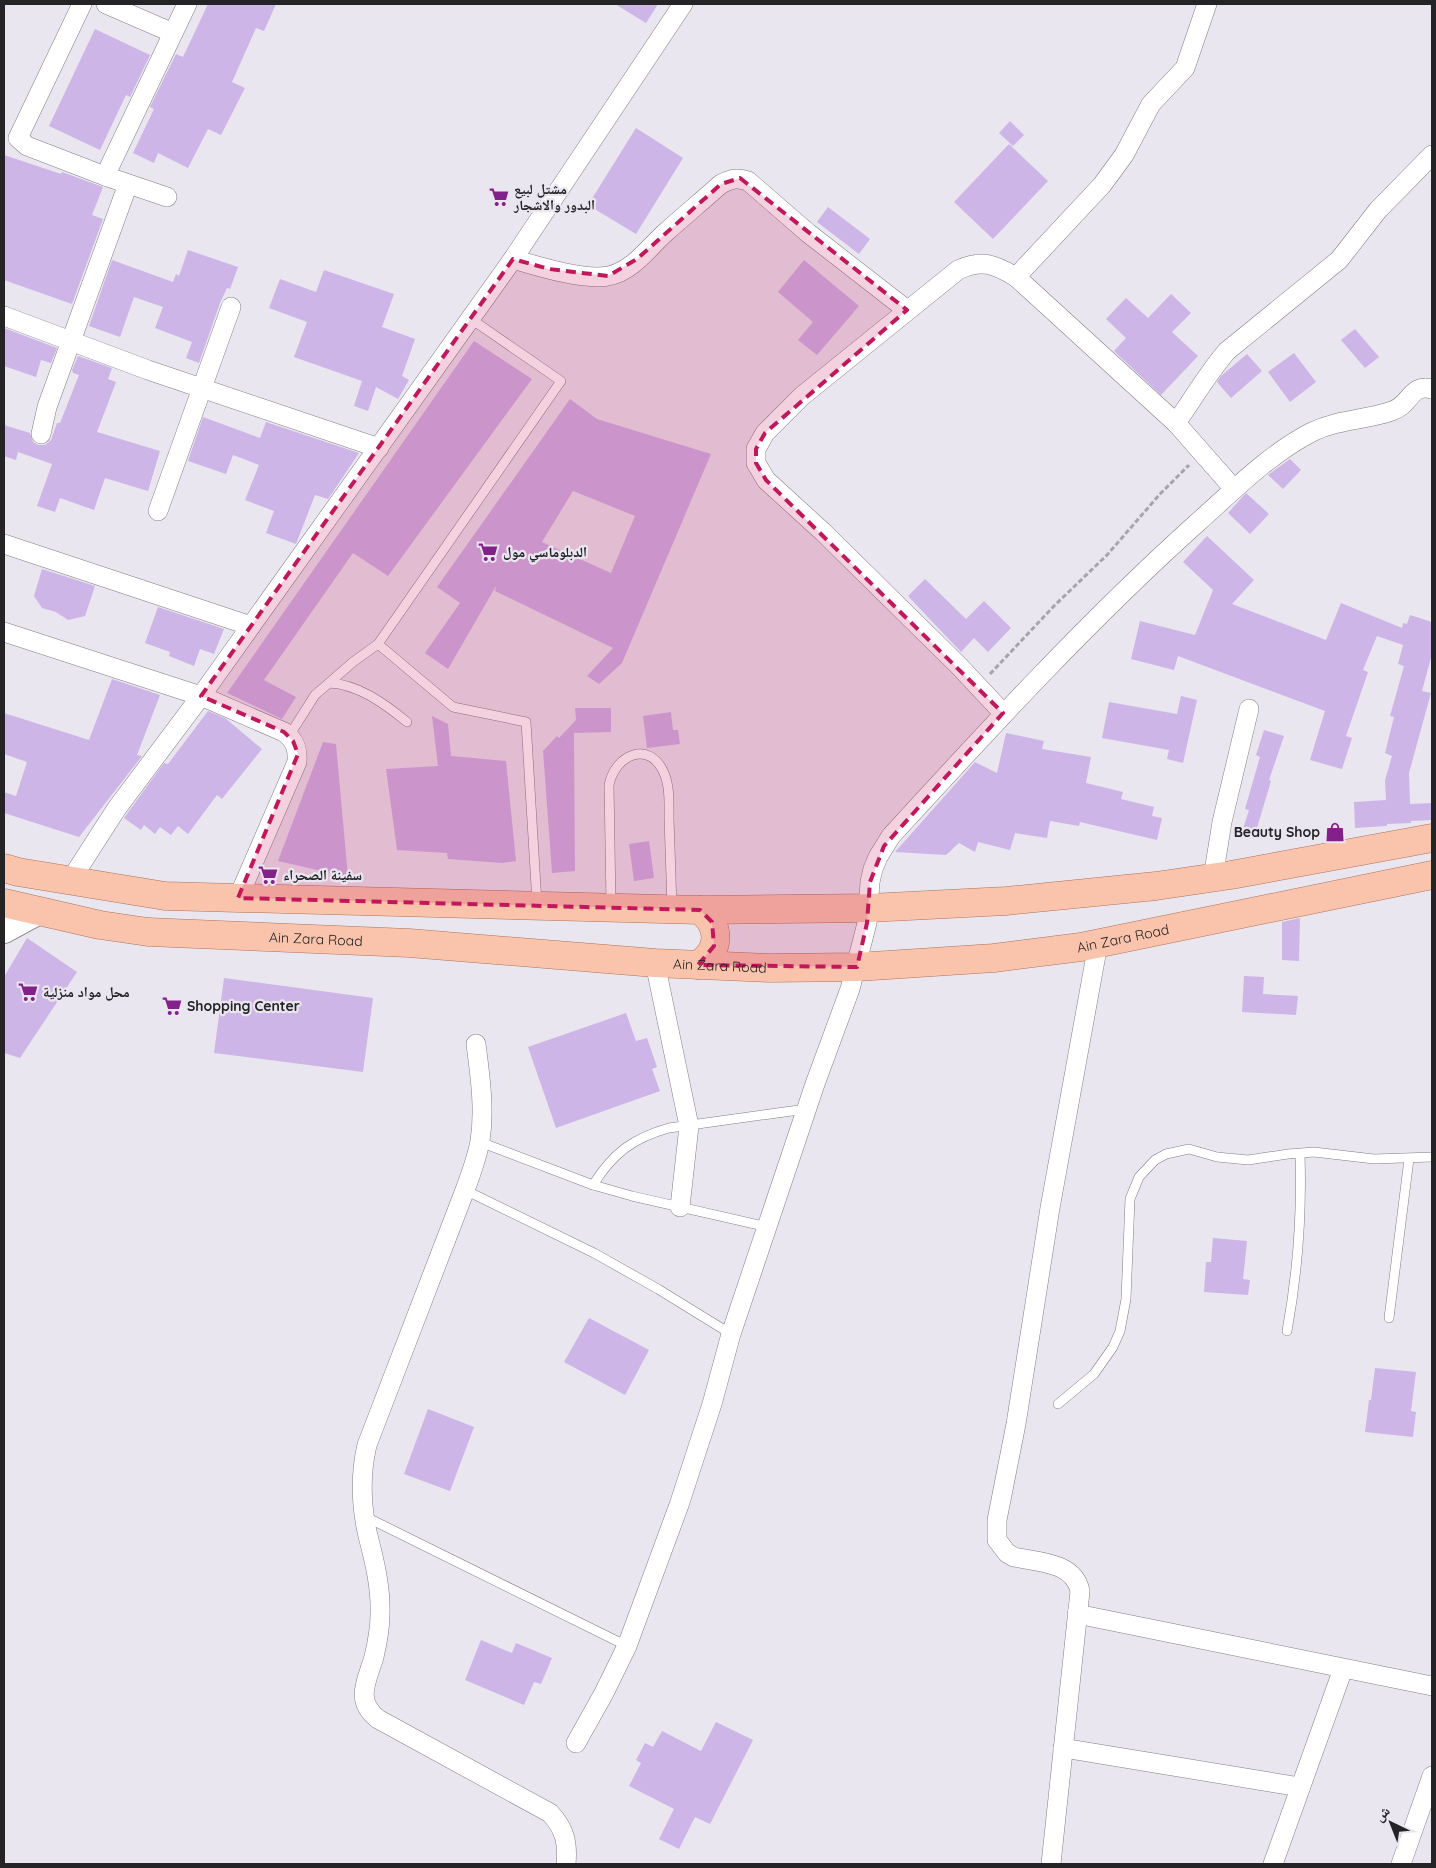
<svg xmlns="http://www.w3.org/2000/svg" width="1436" height="1868" font-family="Quicksand,'Noto Naskh Arabic',sans-serif">
<style>
.building{fill:#cdb5e8;fill-rule:evenodd}
.lines{fill:none;stroke-linecap:round;stroke-linejoin:round}
.service-casing{stroke:#817e86;stroke-width:10}
.minor-casing{stroke:#817e86;stroke-width:20}
.secondary-casing{stroke:#817e86;stroke-width:28}
.primary-casing{stroke:#ad7259;stroke-width:29}
.path{stroke:#a7a4ab;stroke-width:3;stroke-dasharray:5 2.5;stroke-linecap:butt}
.service{stroke:#fff;stroke-width:9}
.minor{stroke:#fff;stroke-width:19}
.secondary{stroke:#fff;stroke-width:26}
.primary{stroke:#fac4ac;stroke-width:28}
.marked{fill:#c2185b;fill-opacity:0.2;stroke:#c2185b;stroke-width:4;stroke-dasharray:10 6;stroke-linejoin:round}
.labels{text-anchor:middle;stroke-width:4.5;stroke-linejoin:round;paint-order:stroke}
.poi-label{font-size:14px;font-weight:bold;fill:#242326;stroke:#eae6ef;text-anchor:start}
.street-label{font-size:14px;fill:#242326;stroke:#eae6ef}
</style>
<rect width="100%" height="100%" fill="#eae6ef"/>
<g class="building">
<path d="M208,4H276L264,31L256,28L232,82L245,88L221,135L208,129L188,168L158,153L154,163L133,153L154,109L150,107L176,54L183,57Z"/>
<path d="M615,4H658L646,23Z"/>
<path d="M95,29L150,55L130,97L126,95L100,150L49,126Z"/>
<path d="M1010,121L1024,135L1013,146L999,133Z"/>
<path d="M636,128L683,158L636,234L588,205Z"/>
<path d="M1009,144L1048,181L993,239L954,202Z"/>
<path d="M4,155L61,174L62,172L103,187L92,215L103,219L72,304L4,280Z"/>
<path d="M828,207L870,239L859,254L817,222Z"/>
<path d="M188,250L238,267L230,289L227,288L220,303L199,363L186,358L192,342L155,328L163,307L134,297L120,337L89,326L112,260L173,282L176,274L179,276Z"/>
<path d="M804,260L859,306L817,355L798,340L813,322L778,292Z"/>
<path d="M324,270L394,294L382,327L415,339L402,376L409,380L398,399L376,387L368,411L354,406L362,381L294,357L307,322L269,308L280,279L316,292Z"/>
<path d="M1171,294L1191,313L1172,332L1198,356L1161,395L1114,351L1126,338L1106,319L1126,298L1148,318Z"/>
<path d="M4,328L57,348L51,363L41,360L36,377L4,366Z"/>
<path d="M1355,329L1379,357L1365,368L1341,340Z"/>
<path d="M474,341L532,379L388,576L353,553L264,680L296,697L282,719L227,693Z"/>
<path d="M1294,353L1316,382L1290,402L1268,372Z"/>
<path d="M1247,354L1262,371L1231,398L1217,382L1221,376Z"/>
<path d="M78,356L112,368L108,379L116,382L97,432L160,451L148,491L105,478L94,510L60,498L55,512L37,506L52,464L18,452L16,460L4,456V425L30,433L33,442L38,445H45L51,440L57,423H60L79,375L73,373L72,370Z"/>
<path d="M570,399L597,419L711,454L622,663L599,684L587,676L613,648L495,591L496,586L448,669L425,653L460,603L437,587ZM573,491L635,516L611,573L542,542Z"/>
<path d="M203,417L260,438L266,422L359,453L328,499L315,495L296,544L266,533L274,511L245,500L259,465L233,455L226,474L188,461Z"/>
<path d="M1290,459L1301,470L1283,489L1268,475Z"/>
<path d="M1246,493L1269,514L1250,534L1228,513Z"/>
<path d="M1207,536L1254,580L1232,604L1326,640L1341,603L1402,628L1403,623L1407,624L1410,615L1432,622V654L1422,691L1431,693L1409,773L1410,804L1432,803V820L1411,821V823L1387,824V826L1355,828L1354,802L1386,800L1385,780L1392,756L1385,753L1394,717L1390,716L1404,666L1398,664L1403,645L1377,636L1363,670L1368,672L1346,736L1352,738L1342,769L1310,760L1325,711L1178,656L1174,670L1131,659L1140,621L1195,635L1213,590L1183,562Z"/>
<path d="M42,569L95,586L85,616L68,620L56,612L42,608L34,596Z"/>
<path d="M925,579L966,619L984,601L1011,628L988,652L974,638L961,652L908,596Z"/>
<path d="M158,607L224,629L214,654L200,649L194,666L169,656L170,652L145,643Z"/>
<path d="M112,679L160,695L137,755L142,756L79,837L4,813V792L16,796L27,762L4,754V713L89,740Z"/>
<path d="M1181,696L1197,700L1183,763L1167,759L1169,750L1102,738L1109,702L1177,714Z"/>
<path d="M575,708H611V732L574,733L575,871L552,873L543,751L557,736L559,738L576,720Z"/>
<path d="M208,711L225,718L262,749L222,799L217,795L188,834L178,826L171,835L160,827L155,834L144,825L141,830L124,818L164,763L168,764Z"/>
<path d="M671,712L673,730H678L680,744L647,748L643,716Z"/>
<path d="M432,716L448,724L451,756L506,761L516,861L502,863L448,859L447,853L397,850L386,769L438,766Z"/>
<path d="M1264,730L1284,736L1269,780L1271,781L1254,838L1241,835L1249,810L1245,809L1260,757L1256,755Z"/>
<path d="M1006,733L1044,741L1042,749L1091,757L1086,783L1123,792L1121,799L1154,807L1152,816L1162,818L1157,840L1080,822L1079,826L1050,821L1047,838L1015,833L1010,850L978,842L975,852L959,843L946,855L895,852L975,762L997,773Z"/>
<path d="M323,742L336,744L348,877L278,861Z"/>
<path d="M649,841L654,878L634,881L629,844Z"/>
<path d="M1300,918L1299,961L1282,960V922Z"/>
<path d="M27,938L77,972L20,1058L4,1053V977Z"/>
<path d="M1244,976L1264,977L1263,994L1298,996L1296,1015L1242,1012Z"/>
<path d="M224,978L373,998L363,1072L214,1053Z"/>
<path d="M626,1013L636,1041L647,1038L657,1067L652,1069L660,1091L556,1128L528,1047Z"/>
<path d="M1213,1238L1247,1241L1243,1279L1250,1280L1248,1295L1204,1292L1206,1262H1211Z"/>
<path d="M589,1318L649,1350L625,1395L564,1362Z"/>
<path d="M1375,1368L1416,1372L1411,1411L1416,1412L1413,1437L1365,1432L1369,1400H1371Z"/>
<path d="M428,1409L474,1427L450,1491L404,1474Z"/>
<path d="M481,1640L512,1653L516,1643L552,1658L541,1684L534,1682L524,1705L465,1680Z"/>
<path d="M716,1722L753,1740L710,1824L695,1817L679,1849L659,1839L674,1809L629,1786L641,1763L636,1760L645,1743L653,1747L662,1731L701,1751Z"/>
</g>
<g class="lines">
<defs>
<g id="service">
<path d="M471,319L561,381L378,644L453,707L526,722L537,903"/>
<path d="M329,683L353,662L378,644"/>
<path d="M289,736L315,695L329,683C358,684 385,704 407,722"/>
<path d="M611,904L609,785C615,755 649,739 664,773C670,787 669,803 669,818C670,848 671,877 672,907"/>
<path d="M480,1142L593,1185L632,1196L768,1227"/>
<path d="M593,1185C613,1153 633,1138 669,1128L806,1109"/>
<path d="M465,1190L594,1253L658,1289L731,1334"/>
<path d="M1389,1318L1409,1159"/>
<path d="M1287,1331C1298,1271 1302,1214 1300,1154"/>
<path d="M1058,1404L1094,1374L1113,1347L1120,1331L1126,1299L1130,1199L1139,1177L1155,1160L1166,1154L1189,1149L1217,1157L1248,1160L1288,1154L1314,1152L1374,1159L1432,1157"/>
<path d="M364,1516L627,1646"/>
</g>
<g id="minor">
<path d="M82,4L18,138L27,146L105,176L167,197"/>
<path d="M106,4L173,33"/>
<path d="M105,176L187,4"/>
<path d="M513,259C537,266 585,281 608,276C632,272 649,247 666,232C684,216 703,200 721,184C731,179 737,177 748,181L808,233L907,310"/>
<path d="M1016,277L1102,185L1124,155L1151,104L1185,68L1207,4"/>
<path d="M4,316L148,370L379,448"/>
<path d="M1176,423C1193,399 1208,373 1227,351L1339,260L1378,210L1432,155"/>
<path d="M41,434L47,407L128,184"/>
<path d="M158,511L231,307"/>
<path d="M4,544L251,626"/>
<path d="M4,632L201,696L284,732C295,740 298,749 297,762L238,898"/>
<path d="M1003,713L959,666L823,532L766,480L756,463V449L765,433L802,396L958,270C982,259 994,264 1016,277L1176,423L1234,489"/>
<path d="M1213,878L1222,822L1249,709"/>
<path d="M70,881L117,808L201,696L513,259L683,4"/>
<path d="M655,963L689,1126L680,1207"/>
<path d="M476,1044C480,1076 485,1109 480,1141C477,1158 471,1174 465,1190L367,1445C360,1475 361,1506 368,1536C375,1563 381,1588 380,1615C380,1629 377,1644 374,1657C367,1681 354,1700 378,1719L550,1813C565,1829 568,1843 566,1864"/>
<path d="M1077,1614L1432,1686"/>
<path d="M576,1743L604,1693L627,1646L679,1505L712,1404L731,1334L815,1084L850,989L867,923L870,882L873,869L878,857L891,836C990,728 1088,621 1197,523C1233,491 1269,454 1312,432C1339,419 1366,420 1392,411C1411,405 1410,383 1432,389"/>
<path d="M1063,1748L1300,1787"/>
<path d="M1051,1864L1080,1591C1074,1562 1038,1562 1014,1557L1007,1553L997,1540V1520L1016,1424L1050,1208L1098,944"/>
<path d="M1273,1864L1343,1669"/>
<path d="M1401,1864L1432,1776"/>
</g>
<path id="secondary" d="M4,930L39,911"/>
<g id="primary">
<path d="M4,868L18,872L165,896L700,910L869,908L1006,901L1156,886L1231,875L1432,838"/>
<path id="s1" d="M4,903L100,925L148,932L409,943L655,963L770,968L857,967L994,958L1081,947L1432,875"/>
<path d="M698,965C721,950 721,926 700,910"/>
</g>
</defs>
<use href="#service" class="service-casing"/>
<use href="#minor" class="minor-casing"/>
<use href="#secondary" class="secondary-casing"/>
<use href="#primary" class="primary-casing"/>
<path class="path" d="M990,674L1054,606L1107,555L1160,494L1189,465"/>
<use href="#service" class="service"/>
<use href="#minor" class="minor"/>
<use href="#secondary" class="secondary"/>
<use href="#primary" class="primary"/>
</g>
<path class="marked" d="M740,178L907,310L765,433L756,449V463L766,480L1003,713L884,846L870,882L867,923L857,967L698,965L714,946L712,922L700,910L238,898L298,754L293,741L284,732L201,696L513,259L549,269L608,276L637,259L721,184Z"/>
<defs>
<symbol id="supermarket-bare" viewBox="-9 -9 18 18"><path d="M-6-5.5h2.5l.6 2H6L4.5 2H-2.5L-4.4-4H-6ZM-1.5 3.2a1.3 1.3 0 1 0 .1 0ZM3 3.2a1.3 1.3 0 1 0 .1 0Z" fill="#842089" stroke="#eae6ef" stroke-width="2.5" paint-order="stroke"/></symbol>
<symbol id="shop-bare" viewBox="-9 -9 18 18"><path d="M-5-2.5h2.3a2.7 3.5 0 0 1 5.4 0H5L5.5 6h-11ZM-1.5-2.5h3a1.5 2.3 0 0 0-3 0Z" fill="#842089" stroke="#eae6ef" stroke-width="2.5" paint-order="stroke"/></symbol>
</defs>
<g fill-rule="evenodd">
<use href="#supermarket-bare" x="485" y="183" width="28" height="28"/>
<use href="#supermarket-bare" x="474" y="538" width="28" height="28"/>
<use href="#shop-bare" x="1321" y="818" width="28" height="28"/>
<use href="#supermarket-bare" x="254" y="861" width="28" height="28"/>
<use href="#supermarket-bare" x="14" y="978" width="28" height="28"/>
<use href="#supermarket-bare" x="158" y="992" width="28" height="28"/>
</g>
<g class="labels">
<g class="poi-label">
<text x="514" y="194">مشتل لبيع<tspan x="514" dy="16">البدور والاشجار</tspan></text>
<text x="503" y="557">الدبلوماسي مول</text>
<text x="1320" y="837" text-anchor="end">Beauty Shop</text>
<text x="283" y="880">سفينة الصحراء</text>
<text x="43" y="997">محل مواد منزلية</text>
<text x="187" y="1011">Shopping Center</text>
</g>
<g class="street-label">
<text dy="5" stroke="none"><textPath href="#s1" startOffset="1125">Ain Zara Road</textPath></text>
<text dy="5" stroke="none"><textPath href="#s1" startOffset="315">Ain Zara Road</textPath></text>
<text dy="5" stroke="none"><textPath href="#s1" startOffset="720">Ain Zara Road</textPath></text>
</g>
</g>
<rect width="1436" height="1868" fill="none" stroke="#242326" stroke-width="10"/>
<g transform="translate(1391 1823) rotate(317)" stroke="#eae6ef" stroke-width="4" paint-order="stroke">
<path d="M0-4L9 19L0 12L-9 19Z" fill="#242326"/>
<text y="-8" font-size="14" font-weight="bold" text-anchor="middle" fill="#242326">ش</text>
</g>
</svg>
